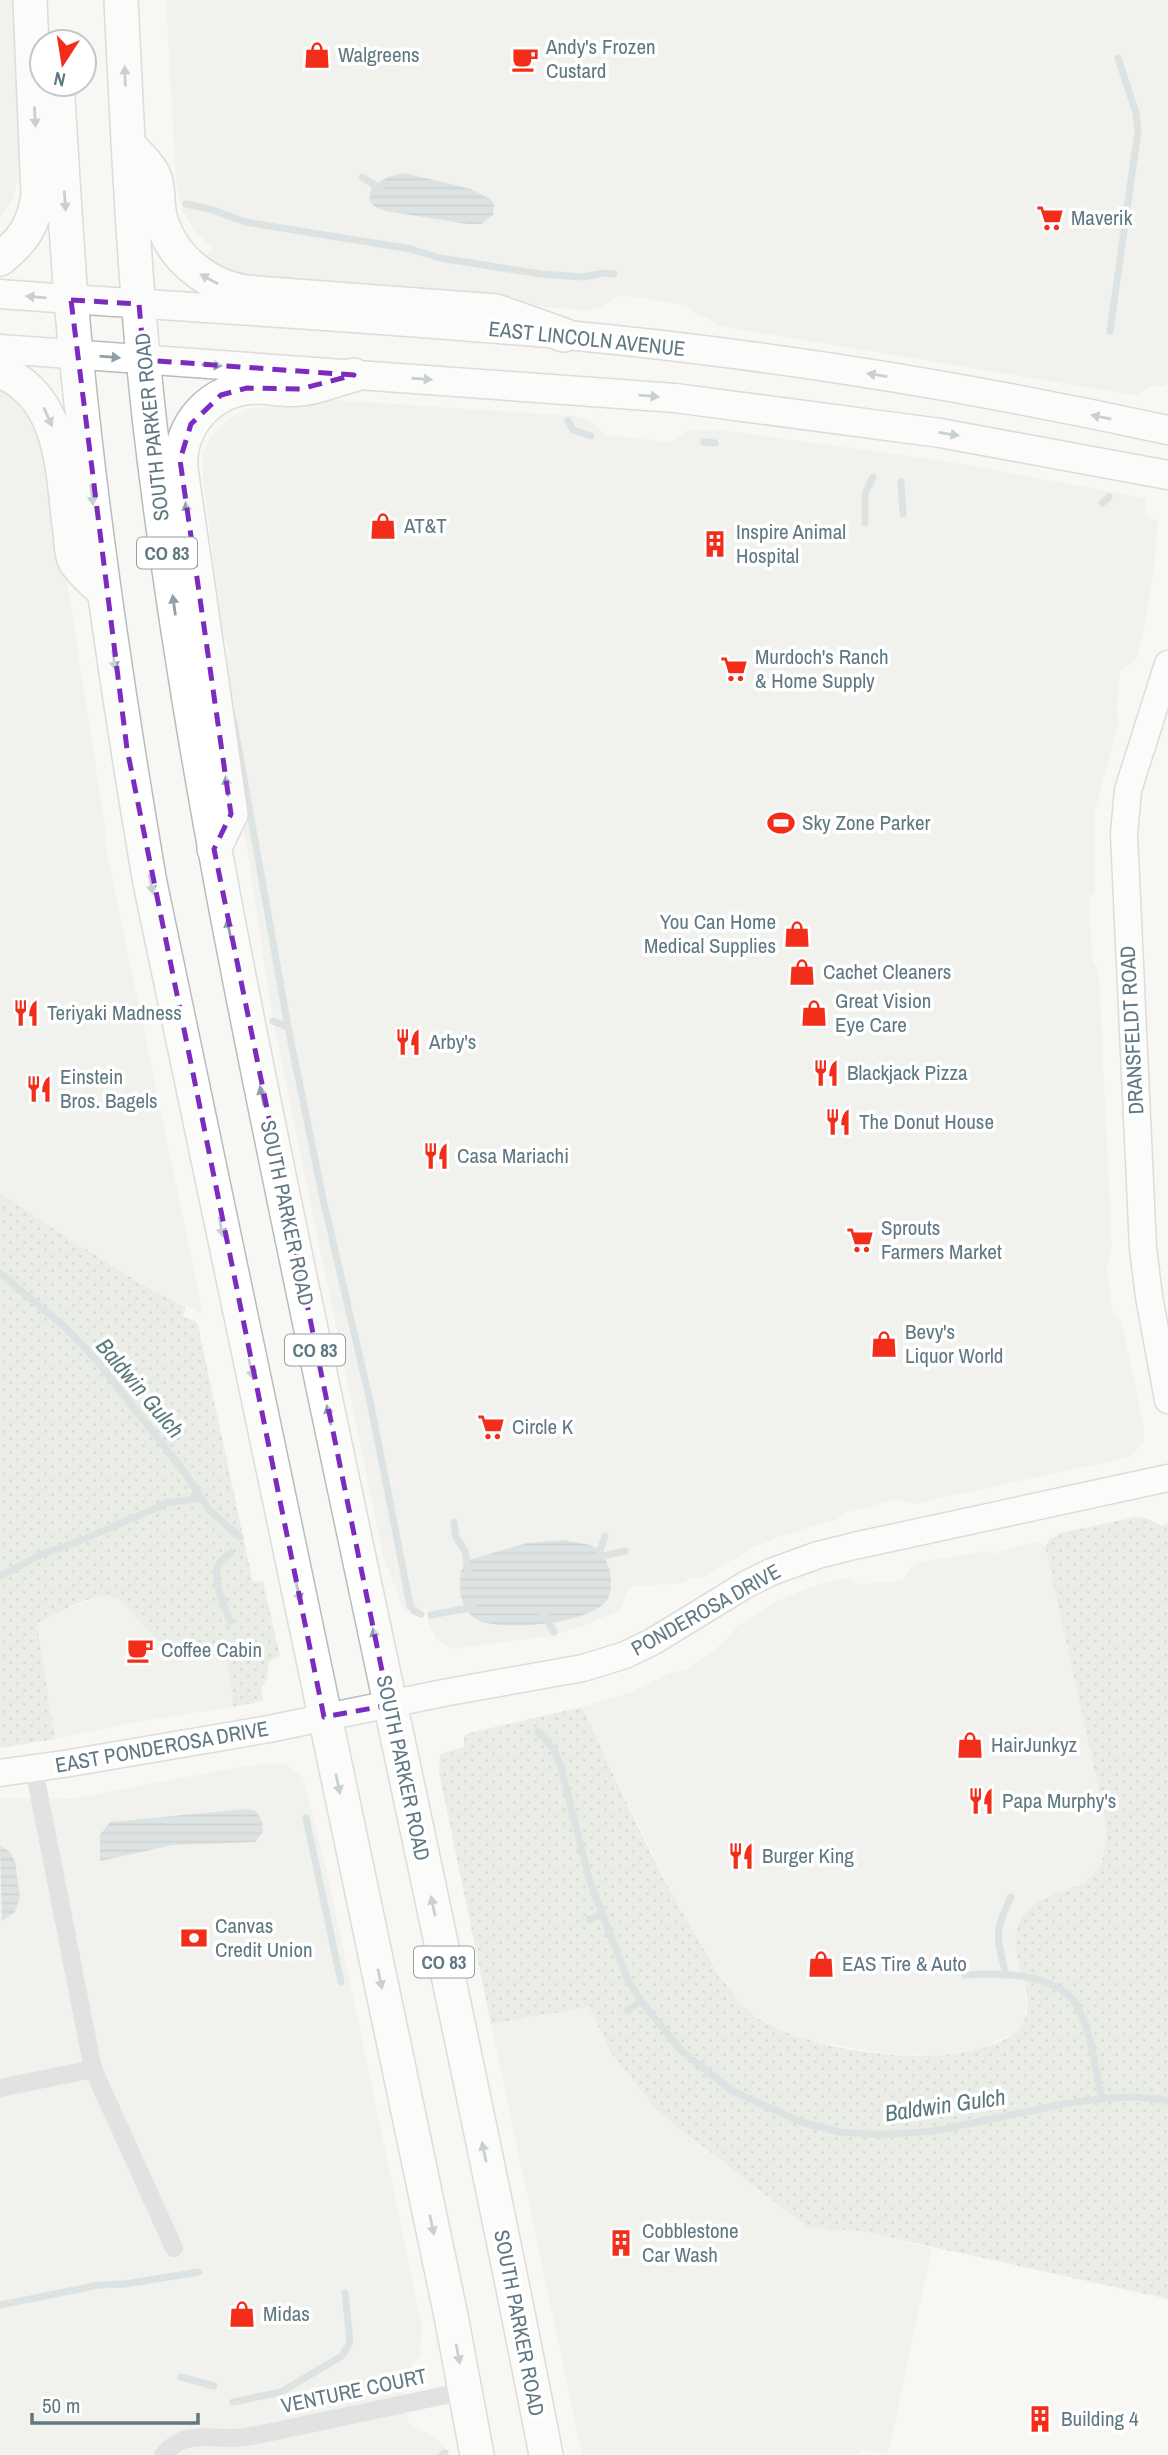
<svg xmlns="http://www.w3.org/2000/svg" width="1168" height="2455" font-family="'Archivo Narrow',sans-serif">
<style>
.built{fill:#e8e9e7}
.grass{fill:url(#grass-dots)}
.water{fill:url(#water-rules)}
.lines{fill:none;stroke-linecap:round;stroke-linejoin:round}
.stream{stroke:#bacacc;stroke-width:7}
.secondary-casing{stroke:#b7bec1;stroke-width:29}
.primary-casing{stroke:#b5bcbf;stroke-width:31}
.highway-casing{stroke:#b7bcbe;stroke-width:36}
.street{stroke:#c5cacd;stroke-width:18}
.secondary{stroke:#fff;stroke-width:26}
.primary{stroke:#fff;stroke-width:28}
.highway{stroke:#fff;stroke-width:33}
.oneway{fill:#90a0a8}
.marked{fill:none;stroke:#7b2cbf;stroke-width:5;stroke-dasharray:14 9;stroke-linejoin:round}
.labels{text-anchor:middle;stroke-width:7;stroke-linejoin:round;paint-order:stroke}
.shield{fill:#fff;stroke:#90a0a8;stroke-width:2}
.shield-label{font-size:19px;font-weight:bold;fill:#607882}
.poi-label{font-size:21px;fill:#607882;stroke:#fff;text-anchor:start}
.street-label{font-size:21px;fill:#607882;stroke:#fff}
.water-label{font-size:23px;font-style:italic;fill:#5a787c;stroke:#fff}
</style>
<defs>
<pattern id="grass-dots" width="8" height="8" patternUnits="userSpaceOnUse" patternTransform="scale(1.75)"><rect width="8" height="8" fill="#dae0d5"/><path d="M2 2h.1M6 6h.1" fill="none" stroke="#b4bab2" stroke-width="1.8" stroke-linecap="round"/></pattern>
<pattern id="water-rules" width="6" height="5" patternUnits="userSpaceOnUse" patternTransform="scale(1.75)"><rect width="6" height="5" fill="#bacacc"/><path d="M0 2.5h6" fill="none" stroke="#9ba9ab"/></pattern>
</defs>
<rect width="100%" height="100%" fill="#f8f7f4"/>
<g class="built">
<path d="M0,0H23L30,164L19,167L14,196L0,218Z"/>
<path d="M166,0H1168V382L1164,386H1152L1142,391L1140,396L719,326L710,319L698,315L686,305L621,295L601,308L584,310L255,284L204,258L213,248L195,232L183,212L176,183Z"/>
<path d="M0,384L40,422L66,574L105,826V843L203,1314L136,1281L0,1194Z"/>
<path d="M273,396L573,416L588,420L607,435L669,442L690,430H721L945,461L1145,498L1146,515L1158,522L1155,560L1145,624L1137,658L1120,671L1117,705L1118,725L1094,814L1095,891L1089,900V907L1093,962L1097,967L1099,976L1112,1249L1107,1267L1112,1309L1122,1323L1144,1429V1441L1130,1457L914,1504L899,1499L845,1513L836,1520L783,1535L750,1549L705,1577L691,1578L682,1583L629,1587L620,1610L583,1626L550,1636L453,1649L436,1639L428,1622L427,1608L404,1611L383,1555L273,1021L249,861L214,659L232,657L222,630L203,479V454L210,438L231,417L250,408L272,407Z"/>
<path d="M1038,1542L1045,1546L1105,1818L1106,1851L1096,1872L1089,1881L1081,1886L1037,1903L1022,1918L1017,1927L1027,2007L1023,2024L1012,2034L982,2048L959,2054L930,2056L881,2053L808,2040L775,2027L750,2012L733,1994L683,1917L582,1707L629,1693L670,1673L687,1670L728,1639L737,1626L749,1618L773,1603L811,1587L844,1578L859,1584L902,1581L912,1567L922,1562L985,1551L995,1554L1002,1550Z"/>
<path d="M100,1597H114L125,1603L148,1630L205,1659L227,1654L233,1707L130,1723L55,1739L37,1623L66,1608Z"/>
<path d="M271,1763L284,1764L292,1768L303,1778L327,1872L422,2326L420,2356L401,2379L409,2423L435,2438L443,2446L448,2455H0V1798L73,1799L228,1769Z"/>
<path d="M589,2007L610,2051L658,2112L809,2227L861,2231L932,2248L888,2455L861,2449L859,2455H582L491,2024Z"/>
</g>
<g class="grass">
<path d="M0,1194L136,1281L186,1307L183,1316L196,1322L198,1326L253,1582L263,1581L280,1656L269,1662L267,1678L261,1689L263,1701L233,1707L227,1654C192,1661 175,1660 151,1633C145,1626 138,1620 132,1613C127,1606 122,1598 112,1597C91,1593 56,1613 37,1624L55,1739L0,1748Z"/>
<path d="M1136,1517L1149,1519L1162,1526L1168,1523V2299L861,2231L809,2228L658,2112L610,2051L589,2007L491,2024L439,1772L440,1754L464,1747V1736L469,1733L582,1707C621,1788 656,1873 704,1949C717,1971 731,1996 751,2013C792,2044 868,2055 919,2056C946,2057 1006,2050 1022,2024C1041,1995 1006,1957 1018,1926C1037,1873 1115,1914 1105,1818L1045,1546L1049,1540L1060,1533Z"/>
</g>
<g class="water">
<path d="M404,173L471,189L490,199L494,204L493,215L481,224H468L385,211L374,206L369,200L372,187L388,177Z"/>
<path d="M563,1540L590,1545L602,1551C609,1565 615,1582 608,1598C596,1624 499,1633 476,1619C466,1613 459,1597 460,1586C460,1573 460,1567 472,1559L527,1543Z"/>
<path d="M247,1809L256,1811L262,1821L263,1832L255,1842L173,1845L100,1861V1835L110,1822Z"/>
<path d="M0,1845L10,1852L15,1862L20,1897L15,1912L2,1921Z"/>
</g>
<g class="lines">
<g class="stream">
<path d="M362,177L382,190"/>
<path d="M186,204L210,209L245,222L411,249L440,258L541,274L583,277L604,273L614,274"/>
<path d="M1110,331L1138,131L1136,113L1118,58"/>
<path d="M568,421L573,430L591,436"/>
<path d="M704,442L715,443"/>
<path d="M901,482L903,514"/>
<path d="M1102,503L1109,497"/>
<path d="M865,523V494L873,477"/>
<path d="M234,722L288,1027L323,1199L370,1401L410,1605L414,1611L421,1614"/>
<path d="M273,1021L288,1027"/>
<path d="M0,1273L66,1328L98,1362L185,1473L209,1510L240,1537"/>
<path d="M454,1522L456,1537L465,1551L468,1571"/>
<path d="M598,1557L625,1551"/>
<path d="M598,1557L605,1536"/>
<path d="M0,1576L42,1554L75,1543L167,1503L200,1498"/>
<path d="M431,1615L474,1607"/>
<path d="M544,1615L554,1632"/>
<path d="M230,1621C225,1605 211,1581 219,1564C221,1559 227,1556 231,1553"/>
<path d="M538,1732L553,1748L561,1767L590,1882L627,1978L641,2001L682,2051L732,2091L801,2122L840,2132L879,2135L934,2131L1068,2103L1107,2098L1135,2097L1168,2100"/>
<path d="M306,1818L341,1982"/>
<path d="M589,1919L602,1915"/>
<path d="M965,1975C998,1973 1049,1972 1073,2000C1091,2023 1095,2070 1102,2099"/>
<path d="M1006,1975C997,1937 993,1934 1011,1897"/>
<path d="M627,2011L641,2001"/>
<path d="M0,2305L99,2285L125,2284L199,2272"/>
<path d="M181,2377L214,2386"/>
<path d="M233,2402L281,2392L342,2356L350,2342L345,2293"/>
<path d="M442,2455L445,2453"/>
</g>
<defs>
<g id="secondary">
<path d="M1168,664L1128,790L1124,834L1143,1248L1149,1297L1168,1400"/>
<path d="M0,1773L64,1764L269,1729L443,1693L583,1668L625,1655L652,1642L747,1584L771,1572L818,1555L854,1546L1168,1478"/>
</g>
<g id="primary">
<path d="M0,294C189,308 378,317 566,335C768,354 970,387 1168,430"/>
<path d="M0,349L675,398L940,433L1168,475"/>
</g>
<g id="highway">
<path d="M121,0C128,142 134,284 150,425C187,741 253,1052 318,1363C394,1727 475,2090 546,2455"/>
<path d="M57,84C63,174 67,264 76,354C93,531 120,708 150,883L451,2316L477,2455"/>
<path d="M128,144C136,154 151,166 155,178C159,190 157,204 160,216C170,256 205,285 245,292L496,311L564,335"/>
<path d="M0,259C23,241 34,225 38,195L30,0"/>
<path d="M0,371C62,396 62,467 69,524C71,534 70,552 75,561C81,572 95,583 104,592"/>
<path d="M214,849L231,814L181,469C178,424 212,388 257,387C271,387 287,391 301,389C319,387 337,379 354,375"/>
</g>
</defs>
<use href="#secondary" class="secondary-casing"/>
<use href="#primary" class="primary-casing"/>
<use href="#highway" class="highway-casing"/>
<g class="street">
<path d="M34,1769L93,2069L174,2248"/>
<path d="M0,2088L93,2069"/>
<path d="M163,2455C184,2431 204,2438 232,2438C244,2438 255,2435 267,2433L465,2391"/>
</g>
<use href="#secondary" class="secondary"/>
<use href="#primary" class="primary"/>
<use href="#highway" class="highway"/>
</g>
<defs><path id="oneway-solid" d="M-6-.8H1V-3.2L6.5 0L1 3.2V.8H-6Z" transform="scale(1.75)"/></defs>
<g class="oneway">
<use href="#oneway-solid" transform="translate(125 76) rotate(-92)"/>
<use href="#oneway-solid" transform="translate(35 117) rotate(87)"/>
<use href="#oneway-solid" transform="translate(65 201) rotate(86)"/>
<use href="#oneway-solid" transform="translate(209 279) rotate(-151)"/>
<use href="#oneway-solid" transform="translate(36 297) rotate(-175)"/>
<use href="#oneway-solid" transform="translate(110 357) rotate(5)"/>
<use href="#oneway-solid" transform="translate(212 365) rotate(4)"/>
<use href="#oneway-solid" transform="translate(877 375) rotate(-171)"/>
<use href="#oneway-solid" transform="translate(422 379) rotate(4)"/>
<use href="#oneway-solid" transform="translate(649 396) rotate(5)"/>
<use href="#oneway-solid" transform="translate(48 417) rotate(66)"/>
<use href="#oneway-solid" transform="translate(1101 417) rotate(-169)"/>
<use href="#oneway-solid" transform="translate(949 434) rotate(9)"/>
<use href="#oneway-solid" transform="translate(92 495) rotate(83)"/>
<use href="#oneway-solid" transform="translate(187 512) rotate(-98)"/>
<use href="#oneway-solid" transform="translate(174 605) rotate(-98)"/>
<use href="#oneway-solid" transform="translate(114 660) rotate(82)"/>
<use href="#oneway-solid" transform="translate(227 786) rotate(-98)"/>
<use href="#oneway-solid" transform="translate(151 884) rotate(79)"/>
<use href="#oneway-solid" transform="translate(229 929) rotate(-101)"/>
<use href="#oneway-solid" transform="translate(262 1096) rotate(-102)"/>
<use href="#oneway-solid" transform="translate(221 1227) rotate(79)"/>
<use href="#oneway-solid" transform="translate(251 1369) rotate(78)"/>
<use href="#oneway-solid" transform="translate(329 1415) rotate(-102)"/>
<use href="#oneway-solid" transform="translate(298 1592) rotate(78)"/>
<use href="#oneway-solid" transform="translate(375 1638) rotate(-102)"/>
<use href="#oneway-solid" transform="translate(338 1784) rotate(78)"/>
<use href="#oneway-solid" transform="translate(433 1906) rotate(-102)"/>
<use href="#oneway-solid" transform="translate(380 1979) rotate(78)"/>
<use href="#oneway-solid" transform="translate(484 2152) rotate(-102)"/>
<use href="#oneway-solid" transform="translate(432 2225) rotate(78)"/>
<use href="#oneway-solid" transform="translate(458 2354) rotate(79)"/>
</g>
<path d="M0 0H1168V2455H0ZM71,300L139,304L144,360L354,375L300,389L247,388L221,395L191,424L180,460L231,814L214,849L389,1705L324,1717L127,749Z" fill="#f8f7f4" fill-opacity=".55" fill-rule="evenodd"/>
<path class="marked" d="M71,300L139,304L144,360L354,375L300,389L247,388L221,395L191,424L180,460L231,814L214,849L389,1705L324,1717L127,749Z"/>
<defs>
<symbol id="shop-bare" viewBox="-9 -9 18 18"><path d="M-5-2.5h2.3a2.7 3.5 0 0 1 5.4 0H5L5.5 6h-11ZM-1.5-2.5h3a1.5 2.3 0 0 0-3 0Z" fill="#f22e1a" stroke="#fff" stroke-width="2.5" paint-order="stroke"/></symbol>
<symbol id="cafe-bare" viewBox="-9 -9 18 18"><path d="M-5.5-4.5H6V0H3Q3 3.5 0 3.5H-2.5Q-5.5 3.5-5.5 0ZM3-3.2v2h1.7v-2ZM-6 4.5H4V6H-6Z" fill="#f22e1a" stroke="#fff" stroke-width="2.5" paint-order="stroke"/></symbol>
<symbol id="supermarket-bare" viewBox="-9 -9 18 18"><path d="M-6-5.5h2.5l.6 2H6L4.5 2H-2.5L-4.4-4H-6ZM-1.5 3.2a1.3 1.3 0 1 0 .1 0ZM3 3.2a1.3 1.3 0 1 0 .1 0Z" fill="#f22e1a" stroke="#fff" stroke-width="2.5" paint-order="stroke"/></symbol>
<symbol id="building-bare" viewBox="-9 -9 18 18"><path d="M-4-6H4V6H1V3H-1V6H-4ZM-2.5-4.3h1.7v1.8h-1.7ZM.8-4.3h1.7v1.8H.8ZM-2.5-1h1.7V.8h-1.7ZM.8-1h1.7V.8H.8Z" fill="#f22e1a" stroke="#fff" stroke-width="2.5" paint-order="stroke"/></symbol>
<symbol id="stadium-bare" viewBox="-9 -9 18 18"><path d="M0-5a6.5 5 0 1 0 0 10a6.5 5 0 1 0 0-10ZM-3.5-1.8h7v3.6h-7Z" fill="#f22e1a" stroke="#fff" stroke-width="2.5" paint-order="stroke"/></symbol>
<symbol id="restaurant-bare" viewBox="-9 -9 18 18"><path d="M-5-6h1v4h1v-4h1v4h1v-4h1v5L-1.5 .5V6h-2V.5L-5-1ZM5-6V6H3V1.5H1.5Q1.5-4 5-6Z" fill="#f22e1a" stroke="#fff" stroke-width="2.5" paint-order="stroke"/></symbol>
<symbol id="bank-bare" viewBox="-9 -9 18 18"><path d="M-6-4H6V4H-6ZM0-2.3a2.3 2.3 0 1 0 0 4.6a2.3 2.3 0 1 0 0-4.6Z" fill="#f22e1a" stroke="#fff" stroke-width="2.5" paint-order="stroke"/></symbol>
</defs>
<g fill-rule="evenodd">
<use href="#shop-bare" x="298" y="36" width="38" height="38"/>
<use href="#cafe-bare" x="506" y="40" width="38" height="38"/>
<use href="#supermarket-bare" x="1031" y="199" width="38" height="38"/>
<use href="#shop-bare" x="364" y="507" width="38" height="38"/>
<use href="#building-bare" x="696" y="525" width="38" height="38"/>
<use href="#supermarket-bare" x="715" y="650" width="38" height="38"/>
<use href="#stadium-bare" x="762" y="804" width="38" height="38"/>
<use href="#shop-bare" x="778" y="915" width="38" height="38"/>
<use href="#shop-bare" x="783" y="953" width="38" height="38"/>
<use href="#restaurant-bare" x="7" y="994" width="38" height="38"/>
<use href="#shop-bare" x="795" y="994" width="38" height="38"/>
<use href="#restaurant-bare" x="389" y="1023" width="38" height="38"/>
<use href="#restaurant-bare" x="807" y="1054" width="38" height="38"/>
<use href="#restaurant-bare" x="20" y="1070" width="38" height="38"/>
<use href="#restaurant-bare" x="819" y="1103" width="38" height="38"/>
<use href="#restaurant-bare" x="417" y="1137" width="38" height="38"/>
<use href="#supermarket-bare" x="841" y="1221" width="38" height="38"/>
<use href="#shop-bare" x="865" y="1325" width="38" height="38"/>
<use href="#supermarket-bare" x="472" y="1408" width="38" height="38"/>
<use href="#cafe-bare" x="121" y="1631" width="38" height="38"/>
<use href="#shop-bare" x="951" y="1726" width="38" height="38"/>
<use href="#restaurant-bare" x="962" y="1782" width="38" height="38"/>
<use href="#restaurant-bare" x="722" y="1837" width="38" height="38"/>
<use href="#bank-bare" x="175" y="1919" width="38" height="38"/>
<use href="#shop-bare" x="802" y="1945" width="38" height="38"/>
<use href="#building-bare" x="602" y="2224" width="38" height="38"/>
<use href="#shop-bare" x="223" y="2295" width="38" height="38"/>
<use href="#building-bare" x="1021" y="2400" width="38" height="38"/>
</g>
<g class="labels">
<g class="shield">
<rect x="137" y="537.5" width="60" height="31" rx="5"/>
<rect x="285" y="1334.5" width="60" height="31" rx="5"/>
<rect x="414" y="1946.5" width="60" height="31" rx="5"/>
</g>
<g class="shield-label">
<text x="167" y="560">CO 83</text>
<text x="315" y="1357">CO 83</text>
<text x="444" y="1969">CO 83</text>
</g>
<g class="poi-label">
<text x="546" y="54">Andy's Frozen<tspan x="546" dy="24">Custard</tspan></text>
<text x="338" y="62">Walgreens</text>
<text x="1071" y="225">Maverik</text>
<text x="404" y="533">AT&amp;T</text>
<text x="736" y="539">Inspire Animal<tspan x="736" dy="24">Hospital</tspan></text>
<text x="755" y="664">Murdoch's Ranch<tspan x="755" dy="24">&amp; Home Supply</tspan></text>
<text x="802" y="830">Sky Zone Parker</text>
<text x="776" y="929" text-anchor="end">You Can Home<tspan x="776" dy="24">Medical Supplies</tspan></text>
<text x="823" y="979">Cachet Cleaners</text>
<text x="835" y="1008">Great Vision<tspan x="835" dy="24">Eye Care</tspan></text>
<text x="47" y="1020">Teriyaki Madness</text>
<text x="429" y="1049">Arby's</text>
<text x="847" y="1080">Blackjack Pizza</text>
<text x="60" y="1084">Einstein<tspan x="60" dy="24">Bros. Bagels</tspan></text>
<text x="859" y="1129">The Donut House</text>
<text x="457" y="1163">Casa Mariachi</text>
<text x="881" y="1235">Sprouts<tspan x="881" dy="24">Farmers Market</tspan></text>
<text x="905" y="1339">Bevy's<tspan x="905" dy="24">Liquor World</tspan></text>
<text x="512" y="1434">Circle K</text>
<text x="161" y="1657">Coffee Cabin</text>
<text x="991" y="1752">HairJunkyz</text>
<text x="1002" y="1808">Papa Murphy's</text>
<text x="762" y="1863">Burger King</text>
<text x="215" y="1933">Canvas<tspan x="215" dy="24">Credit Union</tspan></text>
<text x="842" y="1971">EAS Tire &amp; Auto</text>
<text x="642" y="2238">Cobblestone<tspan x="642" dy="24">Car Wash</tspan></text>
<text x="263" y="2321">Midas</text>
<text x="1061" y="2426">Building 4</text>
</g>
<g class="street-label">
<text transform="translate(587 339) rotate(6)" y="7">EAST LINCOLN AVENUE</text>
<text transform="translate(152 427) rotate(-96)" y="7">SOUTH PARKER ROAD</text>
<text transform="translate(1132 1030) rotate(-93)" y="7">DRANSFELDT ROAD</text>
<text transform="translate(287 1213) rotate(78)" y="7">SOUTH PARKER ROAD</text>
<text transform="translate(706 1610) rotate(-29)" y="7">PONDEROSA DRIVE</text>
<text transform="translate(162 1747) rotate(-10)" y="7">EAST PONDEROSA DRIVE</text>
<text transform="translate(403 1768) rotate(78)" y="7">SOUTH PARKER ROAD</text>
<text transform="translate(519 2323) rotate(79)" y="7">SOUTH PARKER ROAD</text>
<text transform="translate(354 2391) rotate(-12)" y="7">VENTURE COURT</text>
</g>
<g class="water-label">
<text transform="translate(140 1388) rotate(50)" y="8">Baldwin Gulch</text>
<text transform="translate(945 2105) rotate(-8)" y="8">Baldwin Gulch</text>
</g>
</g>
<g transform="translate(63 63) rotate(192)"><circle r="33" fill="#ffffff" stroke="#bfc9cd" stroke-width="2"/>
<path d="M0-5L12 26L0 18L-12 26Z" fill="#f22e1a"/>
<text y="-10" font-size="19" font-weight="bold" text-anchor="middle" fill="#607882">N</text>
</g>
<path d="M32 2413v10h166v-10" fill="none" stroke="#607882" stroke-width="3.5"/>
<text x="42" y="2413" font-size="21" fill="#607882" stroke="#ffffff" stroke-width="5" paint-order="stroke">50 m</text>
</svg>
